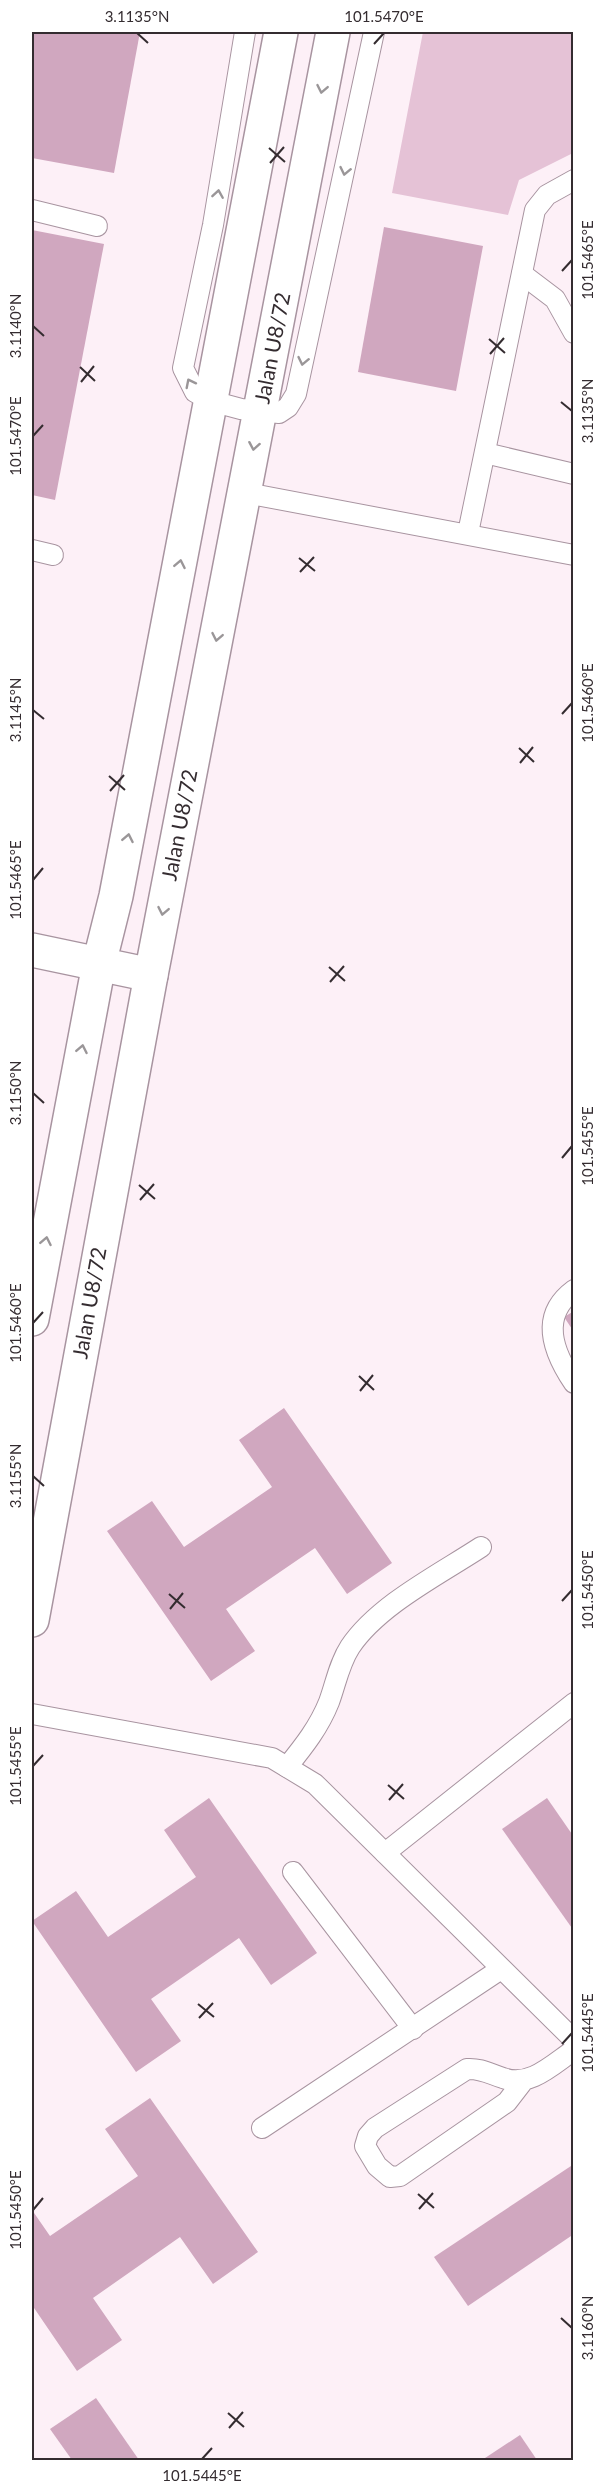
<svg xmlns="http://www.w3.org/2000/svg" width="605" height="2492" font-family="Lato,sans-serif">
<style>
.green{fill:#e5c2d6}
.building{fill:#d0a7bf}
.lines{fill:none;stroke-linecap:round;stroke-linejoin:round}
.lane-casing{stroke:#a894a0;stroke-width:22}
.street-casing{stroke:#a894a0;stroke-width:36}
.lane{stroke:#fff;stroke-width:20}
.street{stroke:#fff;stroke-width:33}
.oneway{stroke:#9a9698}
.ticks{fill:none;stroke:#342c30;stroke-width:2}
.labels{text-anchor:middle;stroke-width:6;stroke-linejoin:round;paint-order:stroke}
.street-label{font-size:21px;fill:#342c30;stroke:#fff}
.neatline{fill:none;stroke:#342c30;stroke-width:2}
.ticks-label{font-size:15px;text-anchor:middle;fill:#342c30}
</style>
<rect width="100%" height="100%" fill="#fdf0f7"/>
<path class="green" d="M423,32H573V153L519,180L508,215L392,193Z"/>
<g class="building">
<path d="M32,32H140L114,173L32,158Z"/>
<path d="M384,227L483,246L456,391L358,372Z"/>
<path d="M32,230L104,244L55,500L32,495Z"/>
<path d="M574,1311V1332L564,1317Z"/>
<path d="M284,1408L392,1563L347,1594L315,1548L226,1609L255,1651L211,1681L107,1531L152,1501L184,1547L272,1487L239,1440Z"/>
<path d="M209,1798L317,1953L271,1985L239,1938L151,1999L181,2041L136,2072L32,1921L76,1891L108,1937L196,1877L164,1830Z"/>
<path d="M547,1798L574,1837V1931L502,1829Z"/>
<path d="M150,2098L258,2252L213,2284L180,2237L93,2298L122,2340L77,2371L32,2305V2210L50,2236L138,2176L105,2129Z"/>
<path d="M574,2164V2234L468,2306L434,2257Z"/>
<path d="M96,2398L139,2460H72L50,2429Z"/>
<path d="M520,2435L537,2460H482Z"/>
</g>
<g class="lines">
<defs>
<g id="lane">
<path d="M245,32L213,225L183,368L195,392L211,401L241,409L279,413L288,407L296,394L374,32"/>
<path d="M32,210L97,226"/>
<path d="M522,274L555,299L574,333"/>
<path d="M485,453L574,474"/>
<path d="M246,493L574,555"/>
<path d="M468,533L535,210L547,195L574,180"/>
<path d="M32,550L53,555"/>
<path d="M574,1290C539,1316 553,1352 574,1383"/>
<path d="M32,1714L272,1758L315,1784L574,2040"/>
<path d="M287,1767C304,1746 319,1727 329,1702C336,1683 339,1664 350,1647C378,1605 440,1574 481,1547"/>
<path d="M385,1853L574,1703"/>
<path d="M293,1872L413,2029"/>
<path d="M524,2080L507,2102L400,2176L390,2177L377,2166L365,2146L368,2136L375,2128L467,2069C481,2068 490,2074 503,2078C530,2088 553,2064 574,2050"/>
<path d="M262,2128L501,1969"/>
</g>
<g id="street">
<path d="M32,950L151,975"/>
<path d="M32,1319L99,964L116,896L281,32"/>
<path d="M32,1620L151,975L333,32"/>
</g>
</defs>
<use href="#lane" class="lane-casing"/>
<use href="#street" class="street-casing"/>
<use href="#lane" class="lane"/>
<use href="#street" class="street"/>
</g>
<defs><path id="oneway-chevron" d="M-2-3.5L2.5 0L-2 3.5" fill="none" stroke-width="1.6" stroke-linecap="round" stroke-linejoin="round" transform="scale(1.5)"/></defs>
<g class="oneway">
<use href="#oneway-chevron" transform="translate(322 89) rotate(101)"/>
<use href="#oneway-chevron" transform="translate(345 171) rotate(102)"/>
<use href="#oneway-chevron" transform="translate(218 194) rotate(-81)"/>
<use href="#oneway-chevron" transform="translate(303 361) rotate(102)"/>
<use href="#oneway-chevron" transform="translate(190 383) rotate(-117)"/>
<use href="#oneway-chevron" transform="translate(254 446) rotate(100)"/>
<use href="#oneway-chevron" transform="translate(180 564) rotate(-79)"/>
<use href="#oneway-chevron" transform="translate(217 637) rotate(101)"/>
<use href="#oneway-chevron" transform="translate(128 838) rotate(-79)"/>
<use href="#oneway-chevron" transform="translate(163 911) rotate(101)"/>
<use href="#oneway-chevron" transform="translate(82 1049) rotate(-79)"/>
<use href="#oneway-chevron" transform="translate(46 1241) rotate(-79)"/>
</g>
<path class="ticks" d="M137,33L148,43M374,44L384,33M269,148L285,162M270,163L284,147M562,271L572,260M33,326L44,336M489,339L505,353M490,354L504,338M80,367L95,381M81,382L94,366M561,402L572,411M33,436L43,425M299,558L315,571M300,572L314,557M33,710L44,719M562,714L572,703M519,748L534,762M520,763L533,747M109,776L125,790M110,791L124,775M33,880L43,868M329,967L345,981M330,982L344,966M33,1093L44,1103M562,1158L572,1146M139,1185L155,1199M140,1200L154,1184M33,1323L43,1312M359,1376L374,1390M360,1391L373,1375M33,1476L44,1486M169,1594L185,1608M562,1601L572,1590M170,1609L183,1593M33,1766L43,1755M388,1785L404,1799M389,1800L403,1784M198,2004L214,2017M199,2018L213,2003M562,2044L572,2033M418,2194L434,2208M419,2209L433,2193M33,2210L43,2198M561,2318L572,2328M228,2413L244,2427M229,2428L243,2412M202,2459L212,2448"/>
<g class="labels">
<g class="street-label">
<text transform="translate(273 348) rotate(-79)" y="7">Jalan U8/72</text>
<text transform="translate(180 825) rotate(-79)" y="7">Jalan U8/72</text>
<text transform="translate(90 1303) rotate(-80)" y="7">Jalan U8/72</text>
</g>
</g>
<rect width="605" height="2492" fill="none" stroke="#ffffff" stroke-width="66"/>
<rect x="33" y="33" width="539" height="2426" class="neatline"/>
<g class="ticks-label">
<text x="137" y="22">3.1135°N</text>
<text x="384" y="22">101.5470°E</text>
<text transform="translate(588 260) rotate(-90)" y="5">101.5465°E</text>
<text transform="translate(16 326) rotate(-90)" y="5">3.1140°N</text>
<text transform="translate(588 411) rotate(-90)" y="5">3.1135°N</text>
<text transform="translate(16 436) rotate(-90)" y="5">101.5470°E</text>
<text transform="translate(588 703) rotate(-90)" y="5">101.5460°E</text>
<text transform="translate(16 710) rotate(-90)" y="5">3.1145°N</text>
<text transform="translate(16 880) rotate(-90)" y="5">101.5465°E</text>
<text transform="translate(16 1093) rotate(-90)" y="5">3.1150°N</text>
<text transform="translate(588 1146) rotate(-90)" y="5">101.5455°E</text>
<text transform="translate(16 1323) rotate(-90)" y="5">101.5460°E</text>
<text transform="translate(16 1476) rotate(-90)" y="5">3.1155°N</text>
<text transform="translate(588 1590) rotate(-90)" y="5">101.5450°E</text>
<text transform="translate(16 1766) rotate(-90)" y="5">101.5455°E</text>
<text transform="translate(588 2033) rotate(-90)" y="5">101.5445°E</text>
<text transform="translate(16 2210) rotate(-90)" y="5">101.5450°E</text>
<text transform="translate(588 2328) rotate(-90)" y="5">3.1160°N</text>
<text x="202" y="2481">101.5445°E</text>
</g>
</svg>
